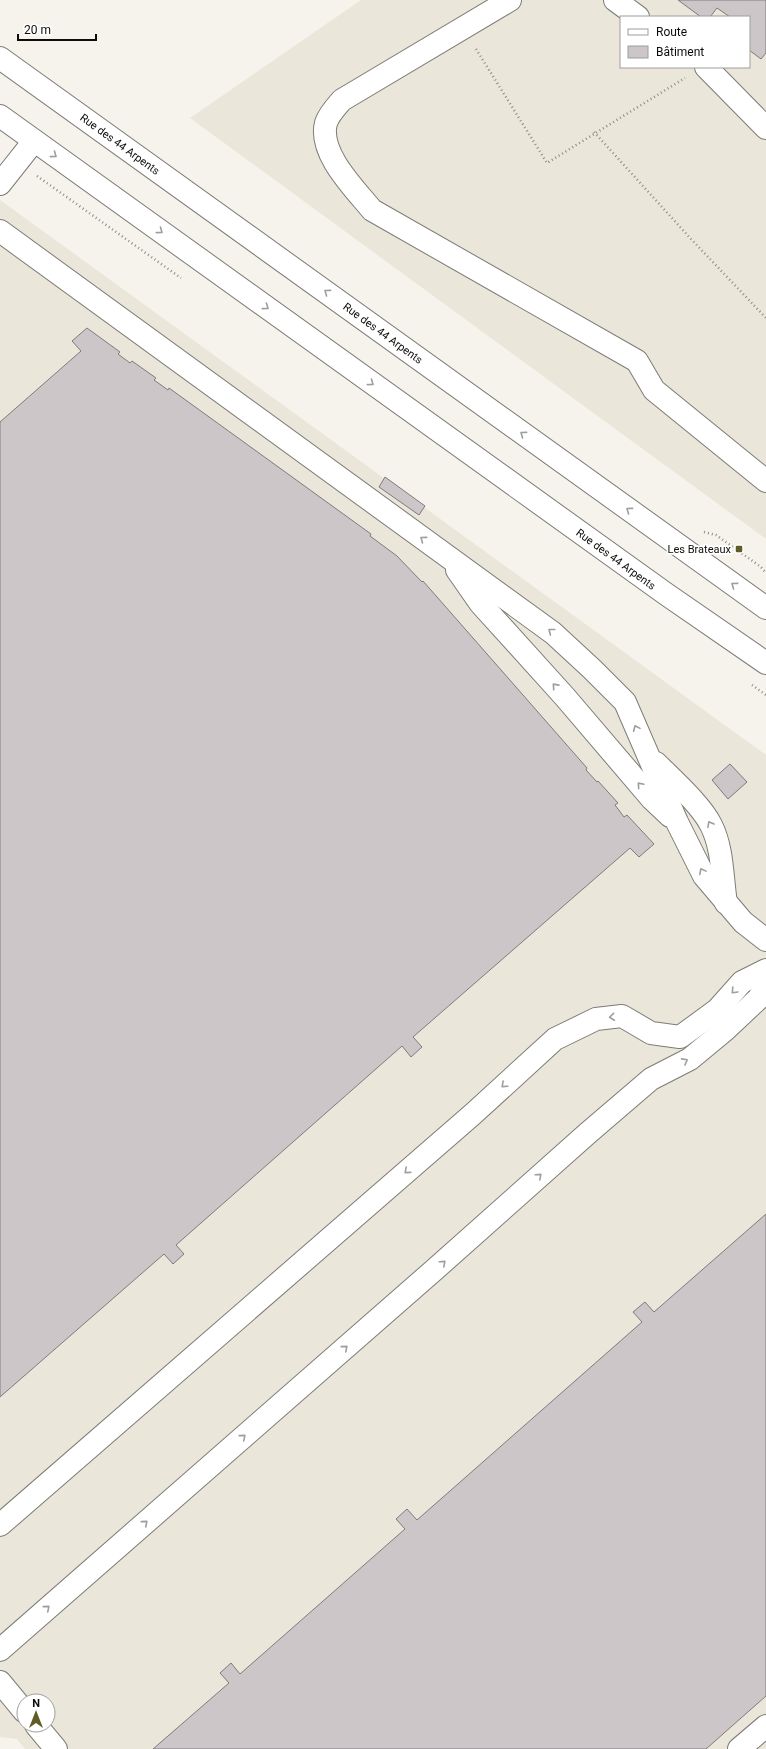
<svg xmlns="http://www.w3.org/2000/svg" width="766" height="1749" font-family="Roboto,sans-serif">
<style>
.built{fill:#eae6d9;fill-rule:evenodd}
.building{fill:#ccc6c9;stroke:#807a7e}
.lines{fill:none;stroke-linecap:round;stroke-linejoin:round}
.minor-casing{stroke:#7d7b76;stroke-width:24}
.path{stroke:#8c8b86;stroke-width:2.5;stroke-dasharray:1 3;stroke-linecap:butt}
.minor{stroke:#fff;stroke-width:22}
.oneway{stroke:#9e9e9d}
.poi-dot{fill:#605c28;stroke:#fff;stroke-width:1.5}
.labels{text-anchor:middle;stroke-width:3.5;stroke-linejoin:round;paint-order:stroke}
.street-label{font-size:11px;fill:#0d0c0a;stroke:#fff}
.poi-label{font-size:11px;fill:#0d0c0a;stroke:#fff;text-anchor:end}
</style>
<rect width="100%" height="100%" fill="#f5f3ec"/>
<g class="built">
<path d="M361,0H766V539L190,118ZM621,17H749V67H621Z"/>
<path d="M0,200L766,755V1749H25L17,1739L0,1737ZM24,1701H48V1725H24Z"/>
</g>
<g class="building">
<path d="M678,0H766V53L761,59L749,50V17H730L717,8L710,17H701Z"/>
<path d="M87,328L120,352L118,354L130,363L132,361L156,378L154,380L168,390L169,388L371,534L370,536L397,556L422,582L423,581L587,768L586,770L597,782L598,781L618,803L615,805L624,817L627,815L654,844L639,857L630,848L413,1037L422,1047L411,1057L402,1046L176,1245L184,1254L173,1264L164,1254L0,1397V422L81,351L72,341Z"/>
<path d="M385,477L425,506L419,515L379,487Z"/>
<path d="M730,764L747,782L728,799L712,780Z"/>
<path d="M766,1214V1696L706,1749H153L229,1683L220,1673L231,1663L240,1674L405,1529L396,1519L407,1509L417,1520L642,1322L633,1312L645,1302L654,1312Z"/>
</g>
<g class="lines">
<defs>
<g id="minor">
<path d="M510,0L342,100C336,107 329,114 326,123C318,153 355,189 372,210L637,361L654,390L766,481"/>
<path d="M615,0L638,17"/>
<path d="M0,58L766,608"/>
<path d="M706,67L766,128"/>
<path d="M0,116L666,594L766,663"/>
<path d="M0,184L34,141"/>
<path d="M0,231L553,633L592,669L625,702L677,822L704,876L743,922L766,940"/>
<path d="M457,570L480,603L565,697L652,799L670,816"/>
<path d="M656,763C673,780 701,805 711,825C723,848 722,878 726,903"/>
<path d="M0,1525L473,1114L555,1039L596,1019L622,1016L651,1033L680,1037L717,1010L742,982L766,970"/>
<path d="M0,1650L433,1271L588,1133L651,1079L690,1059L725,1030L758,999L766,987"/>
<path d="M0,1682L24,1711"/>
<path d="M36,1725L56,1749"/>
<path d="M739,1749L766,1726"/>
</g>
</defs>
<use href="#minor" class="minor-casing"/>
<g class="path">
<path d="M476,49L547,163L685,78"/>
<path d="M594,132L691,239L766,318"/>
<path d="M37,176L181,278"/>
<path d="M704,532L716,535L761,567L766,573"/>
<path d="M752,685L766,695"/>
</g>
<use href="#minor" class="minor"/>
</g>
<defs><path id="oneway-chevron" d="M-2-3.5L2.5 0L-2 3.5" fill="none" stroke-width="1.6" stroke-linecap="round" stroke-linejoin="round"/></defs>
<g class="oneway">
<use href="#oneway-chevron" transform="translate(54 155) rotate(36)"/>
<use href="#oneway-chevron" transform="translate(160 231) rotate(36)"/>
<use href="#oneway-chevron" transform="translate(327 292) rotate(-144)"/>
<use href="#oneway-chevron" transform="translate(266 307) rotate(36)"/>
<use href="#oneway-chevron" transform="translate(371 383) rotate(36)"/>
<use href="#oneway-chevron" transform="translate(523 434) rotate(-144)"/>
<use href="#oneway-chevron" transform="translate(629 510) rotate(-144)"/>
<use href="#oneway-chevron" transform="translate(423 539) rotate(-143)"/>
<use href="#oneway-chevron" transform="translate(734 585) rotate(-144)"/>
<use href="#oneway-chevron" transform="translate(551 631) rotate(-142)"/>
<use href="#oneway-chevron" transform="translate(555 686) rotate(-132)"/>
<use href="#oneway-chevron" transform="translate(636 728) rotate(-114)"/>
<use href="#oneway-chevron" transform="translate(640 785) rotate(-131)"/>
<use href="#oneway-chevron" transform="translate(710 824) rotate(-119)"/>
<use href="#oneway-chevron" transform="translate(702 871) rotate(-118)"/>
<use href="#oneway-chevron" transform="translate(734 991) rotate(133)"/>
<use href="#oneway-chevron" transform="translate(612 1017) rotate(174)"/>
<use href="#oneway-chevron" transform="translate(685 1061) rotate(-29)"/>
<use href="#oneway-chevron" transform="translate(504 1085) rotate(138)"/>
<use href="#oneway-chevron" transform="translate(407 1171) rotate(139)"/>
<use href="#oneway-chevron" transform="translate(539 1176) rotate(-42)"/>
<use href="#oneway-chevron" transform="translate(443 1263) rotate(-42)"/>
<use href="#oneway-chevron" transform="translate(345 1348) rotate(-41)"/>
<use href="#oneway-chevron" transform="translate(243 1437) rotate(-41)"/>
<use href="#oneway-chevron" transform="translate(145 1523) rotate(-41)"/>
<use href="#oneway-chevron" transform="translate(47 1608) rotate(-41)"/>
</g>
<rect class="poi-dot" x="735" y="545" width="8" height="8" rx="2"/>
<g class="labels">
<g class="street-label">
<text transform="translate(120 144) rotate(36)" y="4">Rue des 44 Arpents</text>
<text transform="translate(383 333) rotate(36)" y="4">Rue des 44 Arpents</text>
<text transform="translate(616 559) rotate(36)" y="4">Rue des 44 Arpents</text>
</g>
<g class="poi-label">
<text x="731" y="553">Les Brateaux</text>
</g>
</g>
<rect x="620" y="16" width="130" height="52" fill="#ffffff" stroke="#9e9e9d"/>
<rect x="628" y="29" width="20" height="6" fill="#ffffff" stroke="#9e9e9d"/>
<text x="656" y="36" font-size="12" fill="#0d0c0a">Route</text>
<rect x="628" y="46" width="20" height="12" fill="#ccc6c9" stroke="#9e9e9d"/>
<text x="656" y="56" font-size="12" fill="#0d0c0a">Bâtiment</text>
<g transform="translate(36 1713)"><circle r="19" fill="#ffffff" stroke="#9e9e9d"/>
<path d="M0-3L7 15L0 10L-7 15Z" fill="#605c28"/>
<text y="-6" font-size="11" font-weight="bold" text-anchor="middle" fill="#0d0c0a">N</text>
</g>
<path d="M18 34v6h78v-6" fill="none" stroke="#0d0c0a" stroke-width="2"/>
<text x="24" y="34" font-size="12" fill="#0d0c0a" stroke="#ffffff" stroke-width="3" paint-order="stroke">20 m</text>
</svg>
